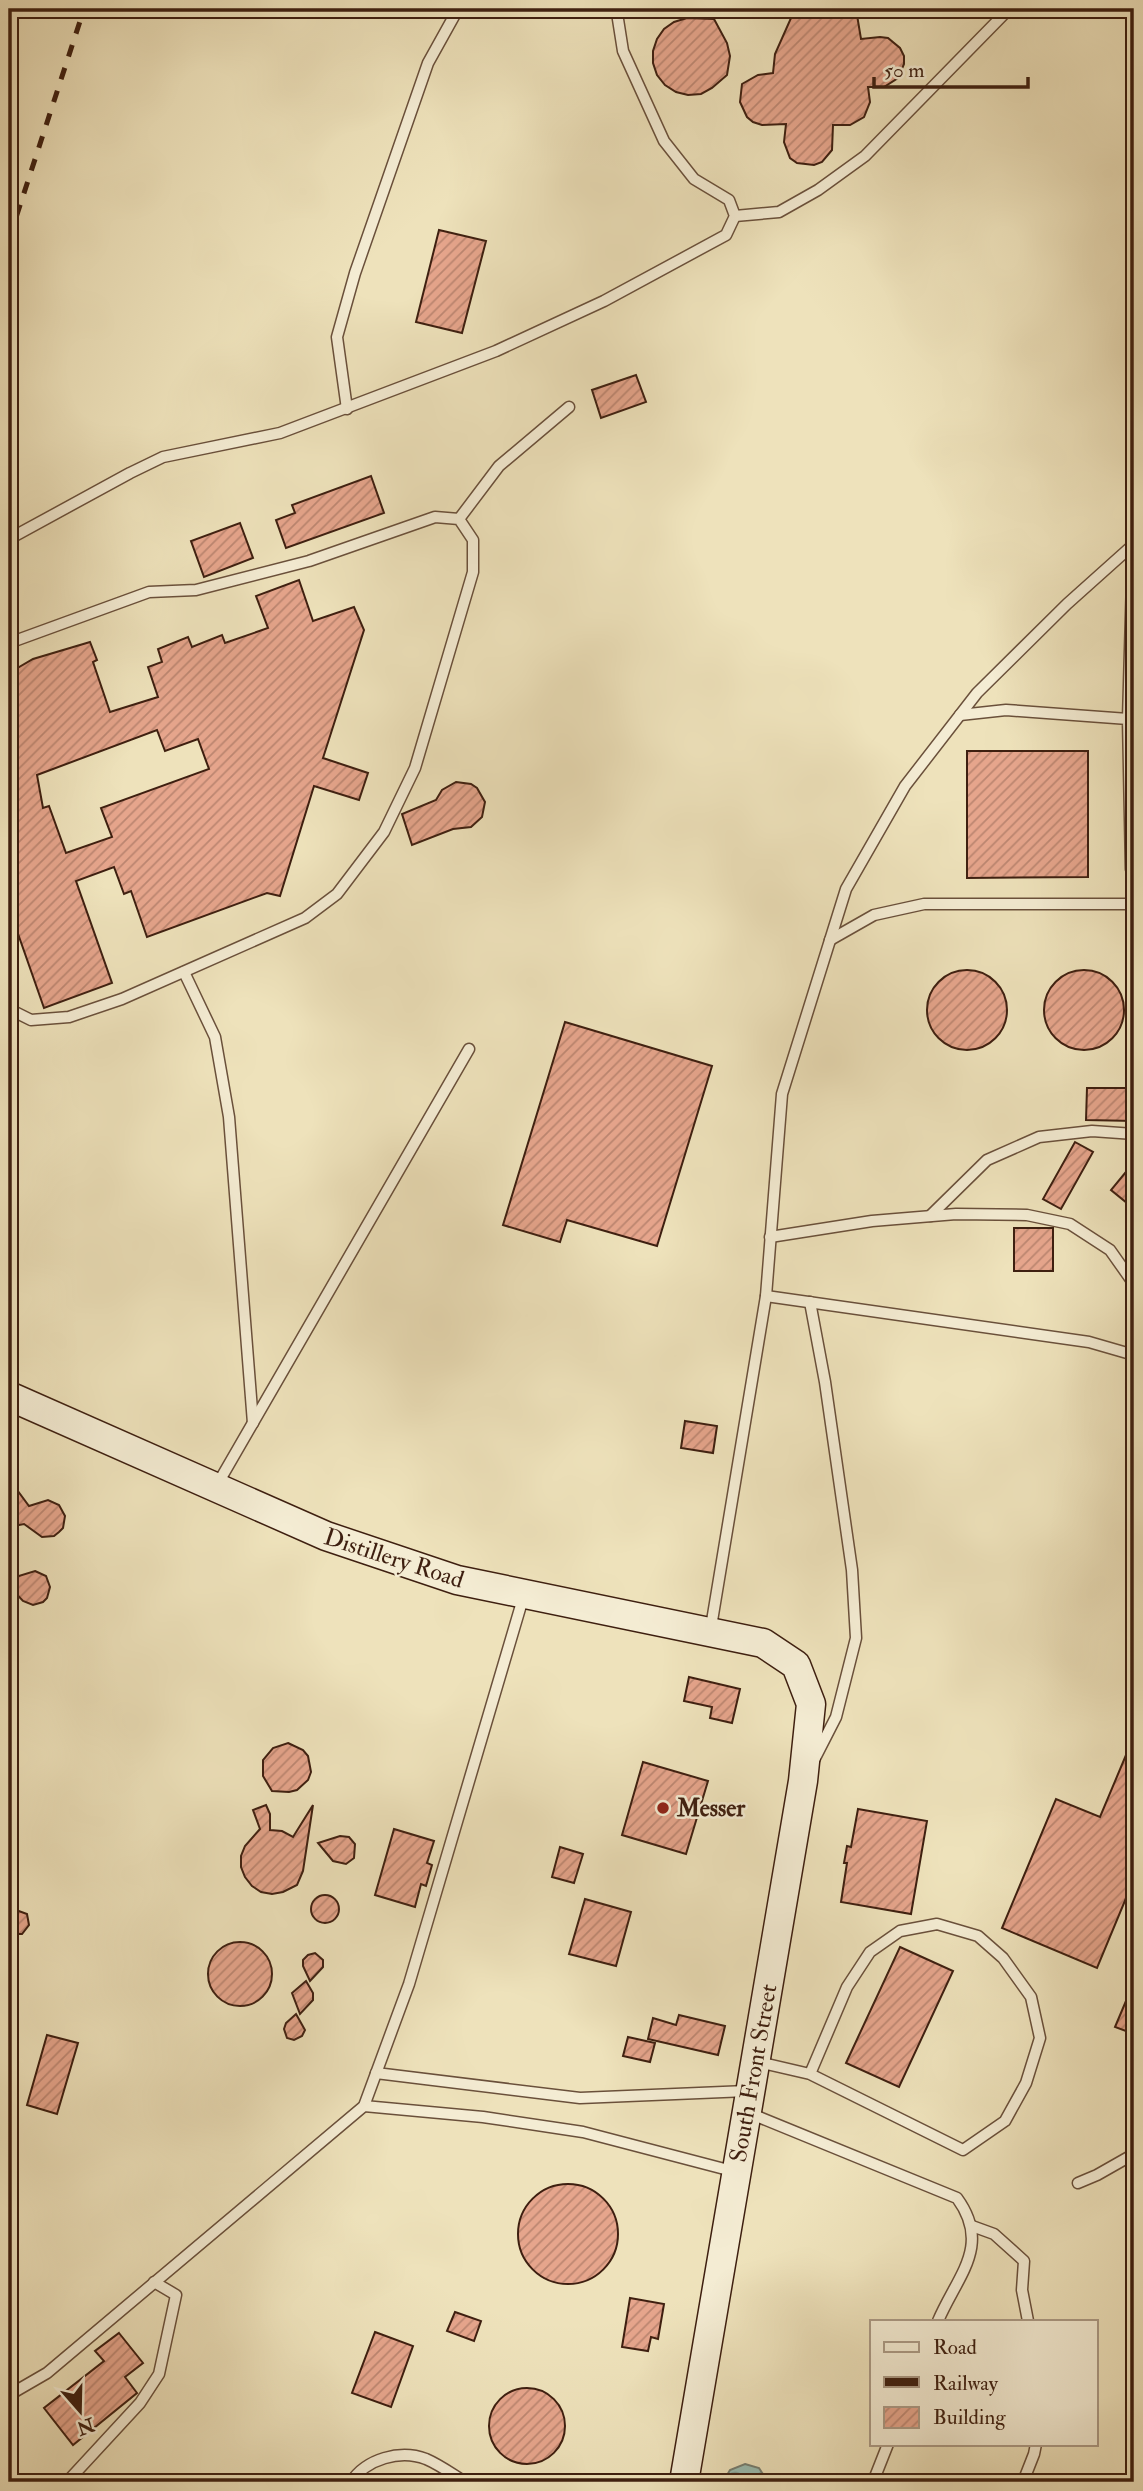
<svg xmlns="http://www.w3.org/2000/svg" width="1143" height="2491" font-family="'IM FELL Double Pica',serif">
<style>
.water{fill:url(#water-waves);stroke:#757e71;stroke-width:2}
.building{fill:url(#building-hatch);stroke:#3e1f10;stroke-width:2;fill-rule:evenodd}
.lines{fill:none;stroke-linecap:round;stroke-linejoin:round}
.lane-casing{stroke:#6a503b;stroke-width:13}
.secondary-casing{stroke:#3e1f10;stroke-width:31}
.lane{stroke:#f4ecd3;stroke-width:10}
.secondary{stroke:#f4ecd3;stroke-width:28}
.rail{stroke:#3e1f10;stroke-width:5;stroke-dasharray:12 12;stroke-linecap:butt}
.poi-dot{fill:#8f2418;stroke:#f4ecd3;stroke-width:2.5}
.labels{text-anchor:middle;stroke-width:5;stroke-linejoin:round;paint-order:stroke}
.street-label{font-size:24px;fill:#3e1f10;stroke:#f4ecd3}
.poi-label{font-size:24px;font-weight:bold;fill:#3e1f10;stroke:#f4ecd3;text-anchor:start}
</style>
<defs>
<pattern id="water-waves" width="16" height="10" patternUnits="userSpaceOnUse" patternTransform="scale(1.75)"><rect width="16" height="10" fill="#99bdb2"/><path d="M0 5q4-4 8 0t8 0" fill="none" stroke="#7e998f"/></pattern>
<pattern id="building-hatch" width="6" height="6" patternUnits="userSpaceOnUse" patternTransform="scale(1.75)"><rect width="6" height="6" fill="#e6a58c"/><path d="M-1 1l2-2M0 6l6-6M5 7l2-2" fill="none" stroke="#bc8671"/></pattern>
</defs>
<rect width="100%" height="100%" fill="#eee2bb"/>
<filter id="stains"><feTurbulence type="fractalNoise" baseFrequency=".00286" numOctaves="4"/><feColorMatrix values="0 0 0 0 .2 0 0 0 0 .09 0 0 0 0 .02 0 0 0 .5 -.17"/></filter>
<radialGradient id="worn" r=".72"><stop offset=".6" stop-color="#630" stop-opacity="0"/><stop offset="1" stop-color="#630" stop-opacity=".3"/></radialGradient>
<path class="water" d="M745,2464L759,2468L768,2482H723L730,2470Z"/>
<g class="building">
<path d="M795,9H856L861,39L880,37L888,38L900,48L904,56V64L898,78L884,87H868L870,102L864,117L850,125H833L832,150L822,162L814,165L797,163L790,158L784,142L786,124L762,125L753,122L747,117L740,102L742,84L758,75L773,73L775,54Z"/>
<path d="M687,18L714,19L727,43L730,56L727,75L712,88L701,94L688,95L676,92L665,85L657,75L653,63V51L657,39L664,29L674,22Z"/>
<path d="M439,230L486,241L462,333L416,322Z"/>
<path d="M636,375L646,402L601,418L592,390Z"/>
<path d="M371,476L384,513L286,548L276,520L295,513L292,505Z"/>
<path d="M240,523L253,558L204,577L191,541Z"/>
<path d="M299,580L313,621L354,607L364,630L323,758L368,773L359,800L314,786L280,896L267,893L147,937L131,891L124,894L114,867L76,881L112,983L44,1008L9,908V673L33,659L90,642L97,660L93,662L110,712L158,697L148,667L162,662L158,649L188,637L192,647L222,635L225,643L268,628L256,596ZM157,730L165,751L198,739L209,769L101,808L112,837L66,853L49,806L43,808L37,775Z"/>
<path d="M967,751H1088V877L967,878Z"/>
<path d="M456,782L471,784L477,788L485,802L482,817L471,827L453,829L412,845L402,814L436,800L442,790Z"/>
<circle cx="967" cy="1010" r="40"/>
<circle cx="1084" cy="1010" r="40"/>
<path d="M565,1022L712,1066L657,1246L567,1220L560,1242L503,1225Z"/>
<path d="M1087,1088H1134V1121L1086,1120Z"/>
<path d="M1075,1142L1093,1152L1061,1209L1043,1199Z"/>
<path d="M1134,1162V1195L1127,1203L1111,1190Z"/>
<rect x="1014" y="1228" width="39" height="43"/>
<path d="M685,1421L717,1426L713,1453L681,1448Z"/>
<path d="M9,1479L29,1506L48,1500L59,1505L65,1516L63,1528L59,1532L54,1536L42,1537L24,1524L9,1527Z"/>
<path d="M35,1571L46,1576L50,1587L47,1598L43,1602L33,1605L23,1601L9,1586V1579Z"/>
<path d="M689,1677L740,1689L732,1723L710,1718L712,1707L684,1701Z"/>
<path d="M1134,1736V1879L1097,1968L1002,1928L1056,1799L1100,1817Z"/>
<path d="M288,1743L303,1750L308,1756L311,1772L308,1780L297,1790L289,1792L272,1791L263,1776V1760L273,1748Z"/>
<path d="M643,1762L708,1781L686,1854L622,1835Z"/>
<path d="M266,1805L270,1814V1830L282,1831L293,1837L313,1805L303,1871L297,1885L283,1892L272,1894L261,1892L252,1886L245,1877L241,1867V1856L245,1846L260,1829L253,1810Z"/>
<path d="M858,1809L927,1821L911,1914L841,1902L847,1863H844L847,1846L851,1847Z"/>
<path d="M394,1829L434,1841L427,1863L432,1865L426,1886L421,1884L415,1907L375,1895Z"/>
<path d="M340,1836L349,1837L355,1844L354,1858L346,1864L333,1861L318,1843Z"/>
<path d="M560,1847L583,1854L574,1883L552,1877Z"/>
<circle cx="325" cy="1909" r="14"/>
<path d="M585,1899L631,1912L616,1966L569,1954Z"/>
<path d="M16,1910L27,1914L29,1925L22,1934H9V1912Z"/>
<circle cx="240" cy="1974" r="32"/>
<path d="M900,1947L953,1971L899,2087L846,2063Z"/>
<path d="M315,1953L323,1960V1967L310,1981L303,1966V1960L308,1955Z"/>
<path d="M306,1981L313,1993V2000L300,2014L292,1993Z"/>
<path d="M1134,1982V2034L1115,2027Z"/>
<path d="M296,2014L305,2030L302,2036L294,2040L287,2038L284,2029L286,2023Z"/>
<path d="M679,2015L725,2026L718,2055L648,2039L653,2018L676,2025Z"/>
<path d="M47,2035L78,2043L57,2114L27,2105Z"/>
<path d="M628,2037L655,2043L650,2062L623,2056Z"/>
<circle cx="568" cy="2234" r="50"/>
<path d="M630,2298L664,2304L658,2339L651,2337L648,2351L622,2347Z"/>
<path d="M455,2312L481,2321L474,2341L447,2331Z"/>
<path d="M375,2332L413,2346L391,2407L352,2393Z"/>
<path d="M119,2333L143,2363L125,2377L137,2393L73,2445L44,2408L104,2361L95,2351Z"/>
<circle cx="527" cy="2426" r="38"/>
</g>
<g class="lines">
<defs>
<g id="lane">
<path d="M735,216L779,212L818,190L865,156L1009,9"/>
<path d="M347,409L337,337L355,273L428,63L458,9"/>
<path d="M459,519L499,466L569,407"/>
<path d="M9,539L130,473L163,457L280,433L496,351L604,301L726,235L735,216L729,200L694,179L664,141L623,51L617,13L621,9"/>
<path d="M1133,545L1128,719L1134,718"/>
<path d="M9,643L149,592L196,590L309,561L435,517L459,519L473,540V572L415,768L384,832L337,894L305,918L122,999L69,1017L31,1020L9,1009"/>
<path d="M960,715L1006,710L1128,719L1131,869L1134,877"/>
<path d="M830,940L874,915L924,904H1134"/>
<path d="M184,972L215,1037L229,1117L253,1423"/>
<path d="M930,1216L987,1160L1039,1137L1092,1131L1134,1134"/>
<path d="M770,1237L872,1221L956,1214L1027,1215L1070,1224L1110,1250L1134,1284"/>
<path d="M766,1296L1089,1342L1134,1355"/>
<path d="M810,1302L825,1382L852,1570L856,1638L836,1717L814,1760"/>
<path d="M217,1485L469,1049"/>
<path d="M710,1633L766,1296L782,1094L846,889L905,786L977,693L1067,604L1134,544"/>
<path d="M758,2062L810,2074L847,1987L870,1952L900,1931L937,1924L978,1936L1003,1958L1031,1997L1040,2038L1026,2083L1005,2121L963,2150L810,2074"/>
<path d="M376,2073L580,2098L747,2091"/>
<path d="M364,2106L483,2117L583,2132L736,2172"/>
<path d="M749,2113L957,2198C992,2246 957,2276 938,2321"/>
<path d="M1078,2183L1097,2175L1134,2154"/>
<path d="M972,2226L994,2234L1024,2261L1022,2290L1028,2321"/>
<path d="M9,2395L47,2373L364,2106L409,1984L524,1595"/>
<path d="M67,2482L140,2403L159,2374L176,2295L154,2282"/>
<path d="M351,2482C366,2459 400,2449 426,2459C440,2465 452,2474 465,2482"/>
<path d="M873,2482L888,2444"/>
<path d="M1023,2482L1034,2454L1036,2444"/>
</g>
<path id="secondary" d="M9,1396L326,1536L457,1580L763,1643L796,1665L811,1704L803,1781L684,2482"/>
</defs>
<use href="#lane" class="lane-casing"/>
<use href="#secondary" class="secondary-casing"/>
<use href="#lane" class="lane"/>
<use href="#secondary" class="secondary"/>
<path class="rail" d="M9,239L84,9"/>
</g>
<circle class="poi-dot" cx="663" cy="1808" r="7"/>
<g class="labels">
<g class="street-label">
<text transform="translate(394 1558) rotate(18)" y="8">Distillery Road</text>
<text transform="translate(753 2073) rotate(-80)" y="8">South Front Street</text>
</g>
<g class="poi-label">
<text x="677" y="1816">Messer</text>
</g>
</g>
<rect width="1143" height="2491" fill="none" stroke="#eee2bb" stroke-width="35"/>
<rect x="10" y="10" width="1122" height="2470" fill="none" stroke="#3e1f10" stroke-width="3.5"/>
<rect x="18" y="18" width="1108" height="2456" fill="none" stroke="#3e1f10" stroke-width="2"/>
<rect x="870" y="2320" width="228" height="126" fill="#f4ecd3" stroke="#ab9a85" stroke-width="2"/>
<rect x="884" y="2342" width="35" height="10" fill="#f4ecd3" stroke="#ab9a85" stroke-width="2"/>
<text x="933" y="2354" font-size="21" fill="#3e1f10">Road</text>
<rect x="884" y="2377" width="35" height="10" fill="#3e1f10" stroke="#ab9a85" stroke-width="2"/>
<text x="933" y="2390" font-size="21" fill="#3e1f10">Railway</text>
<rect x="884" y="2407" width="35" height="21" fill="url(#building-hatch)" stroke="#ab9a85" stroke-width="2"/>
<text x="933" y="2424" font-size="21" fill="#3e1f10">Building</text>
<g transform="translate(80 2411) rotate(160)" stroke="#f4ecd3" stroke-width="5" paint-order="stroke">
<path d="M0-5L12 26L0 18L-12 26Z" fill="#3e1f10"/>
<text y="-10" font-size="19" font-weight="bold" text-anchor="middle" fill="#3e1f10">N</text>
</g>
<path d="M874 77v10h154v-10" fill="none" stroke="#3e1f10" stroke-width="3.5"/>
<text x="884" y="77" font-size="21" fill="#3e1f10" stroke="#f4ecd3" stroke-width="5" paint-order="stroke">50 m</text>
<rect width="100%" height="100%" filter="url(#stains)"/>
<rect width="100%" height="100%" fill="url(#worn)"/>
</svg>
